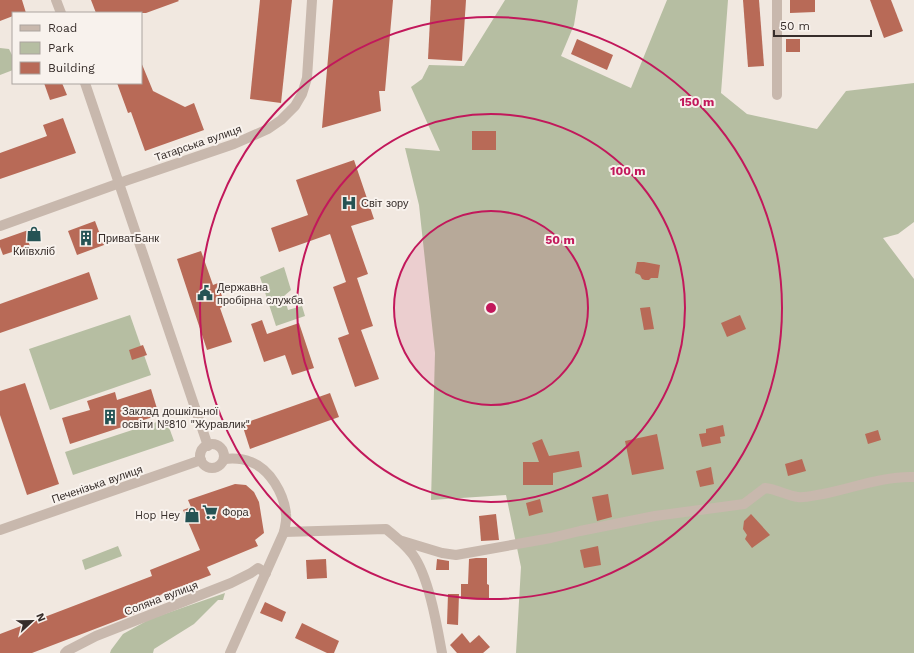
<svg xmlns="http://www.w3.org/2000/svg" width="914" height="653" font-family="'Work Sans',sans-serif">
<style>
.green{fill:#b6bea2}
.building{fill:#b86a57}
.lines{fill:none;stroke-linecap:round;stroke-linejoin:round}
.street{stroke:#c8b8ad;stroke-width:10}
.ring{fill:none;stroke:#c2185b;stroke-width:2}
.labels{text-anchor:middle;stroke-width:4;stroke-linejoin:round;paint-order:stroke}
.street-label{font-size:11px;fill:#372e2b;stroke:#f8f2ed}
.poi-label{font-size:11px;fill:#372e2b;stroke:#f8f2ed;text-anchor:start}
.centre{fill:#c2185b;stroke:#f8f2ed;stroke-width:2}
.ring-label{font-size:12px;text-anchor:middle;font-weight:bold;fill:#c2185b;stroke:#f8f2ed;stroke-width:4;stroke-linejoin:round;paint-order:stroke}
</style>
<rect width="100%" height="100%" fill="#f1e8e0"/>
<g class="green">
<path d="M505,0H578L574,25L561,56L631,88L667,0H728L721,93L747,114L817,129L846,91L914,83V222L898,234L883,238L914,279V653H516L521,567L506,495L431,500L435,353L419,205L405,148L440,151L411,87L422,79L429,65L464,66Z"/>
<path d="M0,48L9,49L13,57V70L0,75Z"/>
<path d="M284,267L291,290L284,296L288,310L302,306L305,316L276,326L260,277Z"/>
<path d="M130,315L151,375L50,410L29,349Z"/>
<path d="M166,419L174,441L73,475L65,452Z"/>
<path d="M118,546L122,556L85,570L82,560Z"/>
<path d="M225,593L223,600H218L194,624L154,649L153,653H110L111,650L123,634L150,619Z"/>
</g>
<g class="building">
<path d="M0,0H22L26,13H13V16L0,21Z"/>
<path d="M91,0H178L179,1L146,13H96Z"/>
<path d="M260,0H292L281,103L250,99Z"/>
<path d="M333,0H393L385,91H379L381,111L322,128Z"/>
<path d="M431,0H466L462,61L428,59Z"/>
<path d="M743,0H759L764,66L748,67Z"/>
<path d="M790,0H815V12L790,13Z"/>
<path d="M870,0H891L903,31L884,38Z"/>
<path d="M577,39L613,55L607,70L571,54Z"/>
<rect x="786" y="39" width="14" height="13"/>
<path d="M141,62L153,91L185,107L194,103L204,130L145,151L131,112L128,113L117,83H141Z"/>
<path d="M44,83H62L67,95L50,100Z"/>
<path d="M63,118L76,153L0,179V153L47,136L43,125Z"/>
<rect x="472" y="131" width="24" height="19"/>
<path d="M354,160L374,219L351,226L368,274L357,278L373,326L361,330L379,379L355,387L338,338L349,334L333,287L346,282L330,234L279,252L271,228L308,215L296,180Z"/>
<path d="M95,221L104,245L77,255L68,231Z"/>
<path d="M37,227L40,237L28,241L30,246L3,255L0,247V240Z"/>
<path d="M201,251L213,285L218,283L225,306L220,308L232,342L207,350L177,259Z"/>
<path d="M637,262H644L660,265L658,278H651L649,280H645L642,279L640,275L635,273Z"/>
<path d="M89,272L98,299L0,333V304Z"/>
<path d="M650,307L654,329L644,330L640,308Z"/>
<path d="M740,315L746,329L727,337L721,323Z"/>
<path d="M262,320L267,334L299,323L314,368L292,375L285,355L264,362L251,324Z"/>
<path d="M143,345L147,355L132,360L129,350Z"/>
<path d="M25,383L59,484L27,495L0,415V391Z"/>
<path d="M151,389L159,415L70,444L62,418L90,410L87,401L115,392L117,400Z"/>
<path d="M330,393L339,417L250,449L242,424Z"/>
<path d="M723,425L725,436L720,437L721,443L702,447L699,434L706,433V429Z"/>
<path d="M878,430L881,440L868,444L865,434Z"/>
<path d="M657,434L664,469L632,475L625,441Z"/>
<path d="M542,439L549,456L579,451L582,467L553,473V485H523V462H539L532,443Z"/>
<path d="M802,459L806,471L788,476L785,464Z"/>
<path d="M711,467L714,484L700,487L696,471Z"/>
<path d="M235,484L246,485L254,492L259,502L264,533L255,540L258,546L207,567L211,575L160,595L163,603L32,653H0V634L152,576L150,570L200,550L183,510L191,507L188,500Z"/>
<path d="M608,494L612,517L597,521L592,497Z"/>
<path d="M540,499L543,512L529,516L526,503Z"/>
<path d="M496,514L499,540L481,541L479,516Z"/>
<path d="M751,514L770,535L752,548L745,539L747,535L743,529L744,521Z"/>
<path d="M598,546L601,565L584,568L580,550Z"/>
<path d="M476,558H487V584L489,585V600L461,599V584H468L469,559Z"/>
<path d="M326,559L327,578L307,579L306,560Z"/>
<path d="M437,559L449,561V570H436Z"/>
<path d="M448,594H459L458,625L447,624Z"/>
<path d="M265,602L286,612L282,622L260,613Z"/>
<path d="M302,623L339,641L334,653H327L295,638Z"/>
<path d="M462,633L470,643L479,635L490,647L483,653H457L450,645Z"/>
</g>
<g class="lines">
<g class="street">
<path d="M56,0L61,13"/>
<path d="M85,83L208,446"/>
<path d="M777,95V0"/>
<path d="M0,226L128,180L234,144L268,129L281,120L295,106L302,94L307,78L312,0"/>
<circle cx="212" cy="456" r="12"/>
<path d="M224,459C233,458 242,458 251,462C270,469 284,494 286,514C287,520 285,526 284,532L230,653"/>
<path d="M0,530L201,460"/>
<path d="M284,532L386,529C396,537 406,545 413,555C429,577 437,626 442,653"/>
<path d="M399,540L442,553L456,555L551,538L580,531L655,516L744,504L765,488C777,489 787,496 798,497C806,498 815,495 823,494C853,488 883,476 914,477"/>
<path d="M65,653L67,651L96,636L231,583L251,573L258,568L266,573"/>
</g>
</g>
<circle cx="491" cy="308" r="97" fill="#c2185b" fill-opacity=".12"/>
<g class="ring">
<circle cx="491" cy="308" r="97"/>
<circle cx="491" cy="308" r="194"/>
<circle cx="491" cy="308" r="291"/>
</g>
<defs>
<symbol id="hospital-bare" viewBox="-9 -9 18 18"><path d="M-5-5h3v3.5h4V-5h3V5h-3V1.5h-4V5h-3Z" fill="#255354" stroke="#f8f2ed" stroke-width="2.5" paint-order="stroke"/></symbol>
<symbol id="shop-bare" viewBox="-9 -9 18 18"><path d="M-5-2.5h2.3a2.7 3.5 0 0 1 5.4 0H5L5.5 6h-11ZM-1.5-2.5h3a1.5 2.3 0 0 0-3 0Z" fill="#255354" stroke="#f8f2ed" stroke-width="2.5" paint-order="stroke"/></symbol>
<symbol id="building-bare" viewBox="-9 -9 18 18"><path d="M-4-6H4V6H1V3H-1V6H-4ZM-2.5-4.3h1.7v1.8h-1.7ZM.8-4.3h1.7v1.8H.8ZM-2.5-1h1.7V.8h-1.7ZM.8-1h1.7V.8H.8Z" fill="#255354" stroke="#f8f2ed" stroke-width="2.5" paint-order="stroke"/></symbol>
<symbol id="civic-bare" viewBox="-9 -9 18 18"><path d="M-.6-6.5H3V-4.5H.6V-3L4-1V1h2V6H-6V1h2V-1L-.6-3ZM-1.2 2.5V6h2.4V2.5Z" fill="#255354" stroke="#f8f2ed" stroke-width="2.5" paint-order="stroke"/></symbol>
<symbol id="supermarket-bare" viewBox="-9 -9 18 18"><path d="M-6-5.5h2.5l.6 2H6L4.5 2H-2.5L-4.4-4H-6ZM-1.5 3.2a1.3 1.3 0 1 0 .1 0ZM3 3.2a1.3 1.3 0 1 0 .1 0Z" fill="#255354" stroke="#f8f2ed" stroke-width="2.5" paint-order="stroke"/></symbol>
</defs>
<g fill-rule="evenodd">
<use href="#hospital-bare" x="338" y="192" width="22" height="22"/>
<use href="#shop-bare" x="23" y="223" width="22" height="22"/>
<use href="#building-bare" x="75" y="227" width="22" height="22"/>
<use href="#civic-bare" x="194" y="282" width="22" height="22"/>
<use href="#building-bare" x="99" y="406" width="22" height="22"/>
<use href="#supermarket-bare" x="199" y="501" width="22" height="22"/>
<use href="#shop-bare" x="181" y="504" width="22" height="22"/>
</g>
<g class="labels">
<g class="street-label">
<text transform="translate(198 143) rotate(-19)" y="4">Татарська вулиця</text>
<text transform="translate(97 484) rotate(-19)" y="4">Печенізька вулиця</text>
<text transform="translate(161 598) rotate(-21)" y="4">Соляна вулиця</text>
</g>
<g class="poi-label">
<text x="361" y="207">Світ зору</text>
<text x="98" y="242">ПриватБанк</text>
<text x="34" y="255" text-anchor="middle">Київхліб</text>
<text x="217" y="291">Державна<tspan x="217" dy="13">пробірна служба</tspan></text>
<text x="122" y="415">Заклад дошкільної<tspan x="122" dy="13">освіти №810 "Журавлик"</tspan></text>
<text x="222" y="516">Фора</text>
<text x="180" y="519" text-anchor="end">Hop Hey</text>
</g>
</g>
<circle cx="491" cy="308" r="6" class="centre"/>
<g class="ring-label">
<text x="697" y="106">150 m</text>
<text x="628" y="175">100 m</text>
<text x="560" y="244">50 m</text>
</g>
<rect x="12" y="12" width="130" height="72" fill="#f8f2ed" stroke="#aba49f"/>
<rect x="20" y="25" width="20" height="6" fill="#c8b8ad" stroke="#aba49f"/>
<text x="48" y="32" font-size="12" fill="#372e2b">Road</text>
<rect x="20" y="42" width="20" height="12" fill="#b6bea2" stroke="#aba49f"/>
<text x="48" y="52" font-size="12" fill="#372e2b">Park</text>
<rect x="20" y="62" width="20" height="12" fill="#b86a57" stroke="#aba49f"/>
<text x="48" y="72" font-size="12" fill="#372e2b">Building</text>
<g transform="translate(32 621) rotate(68)" stroke="#f8f2ed" stroke-width="3" paint-order="stroke">
<path d="M0-3L7 15L0 10L-7 15Z" fill="#372e2b"/>
<text y="-6" font-size="11" font-weight="bold" text-anchor="middle" fill="#372e2b">N</text>
</g>
<path d="M774 30v6h97v-6" fill="none" stroke="#372e2b" stroke-width="2"/>
<text x="780" y="30" font-size="12" fill="#372e2b" stroke="#f8f2ed" stroke-width="3" paint-order="stroke">50 m</text>
</svg>
